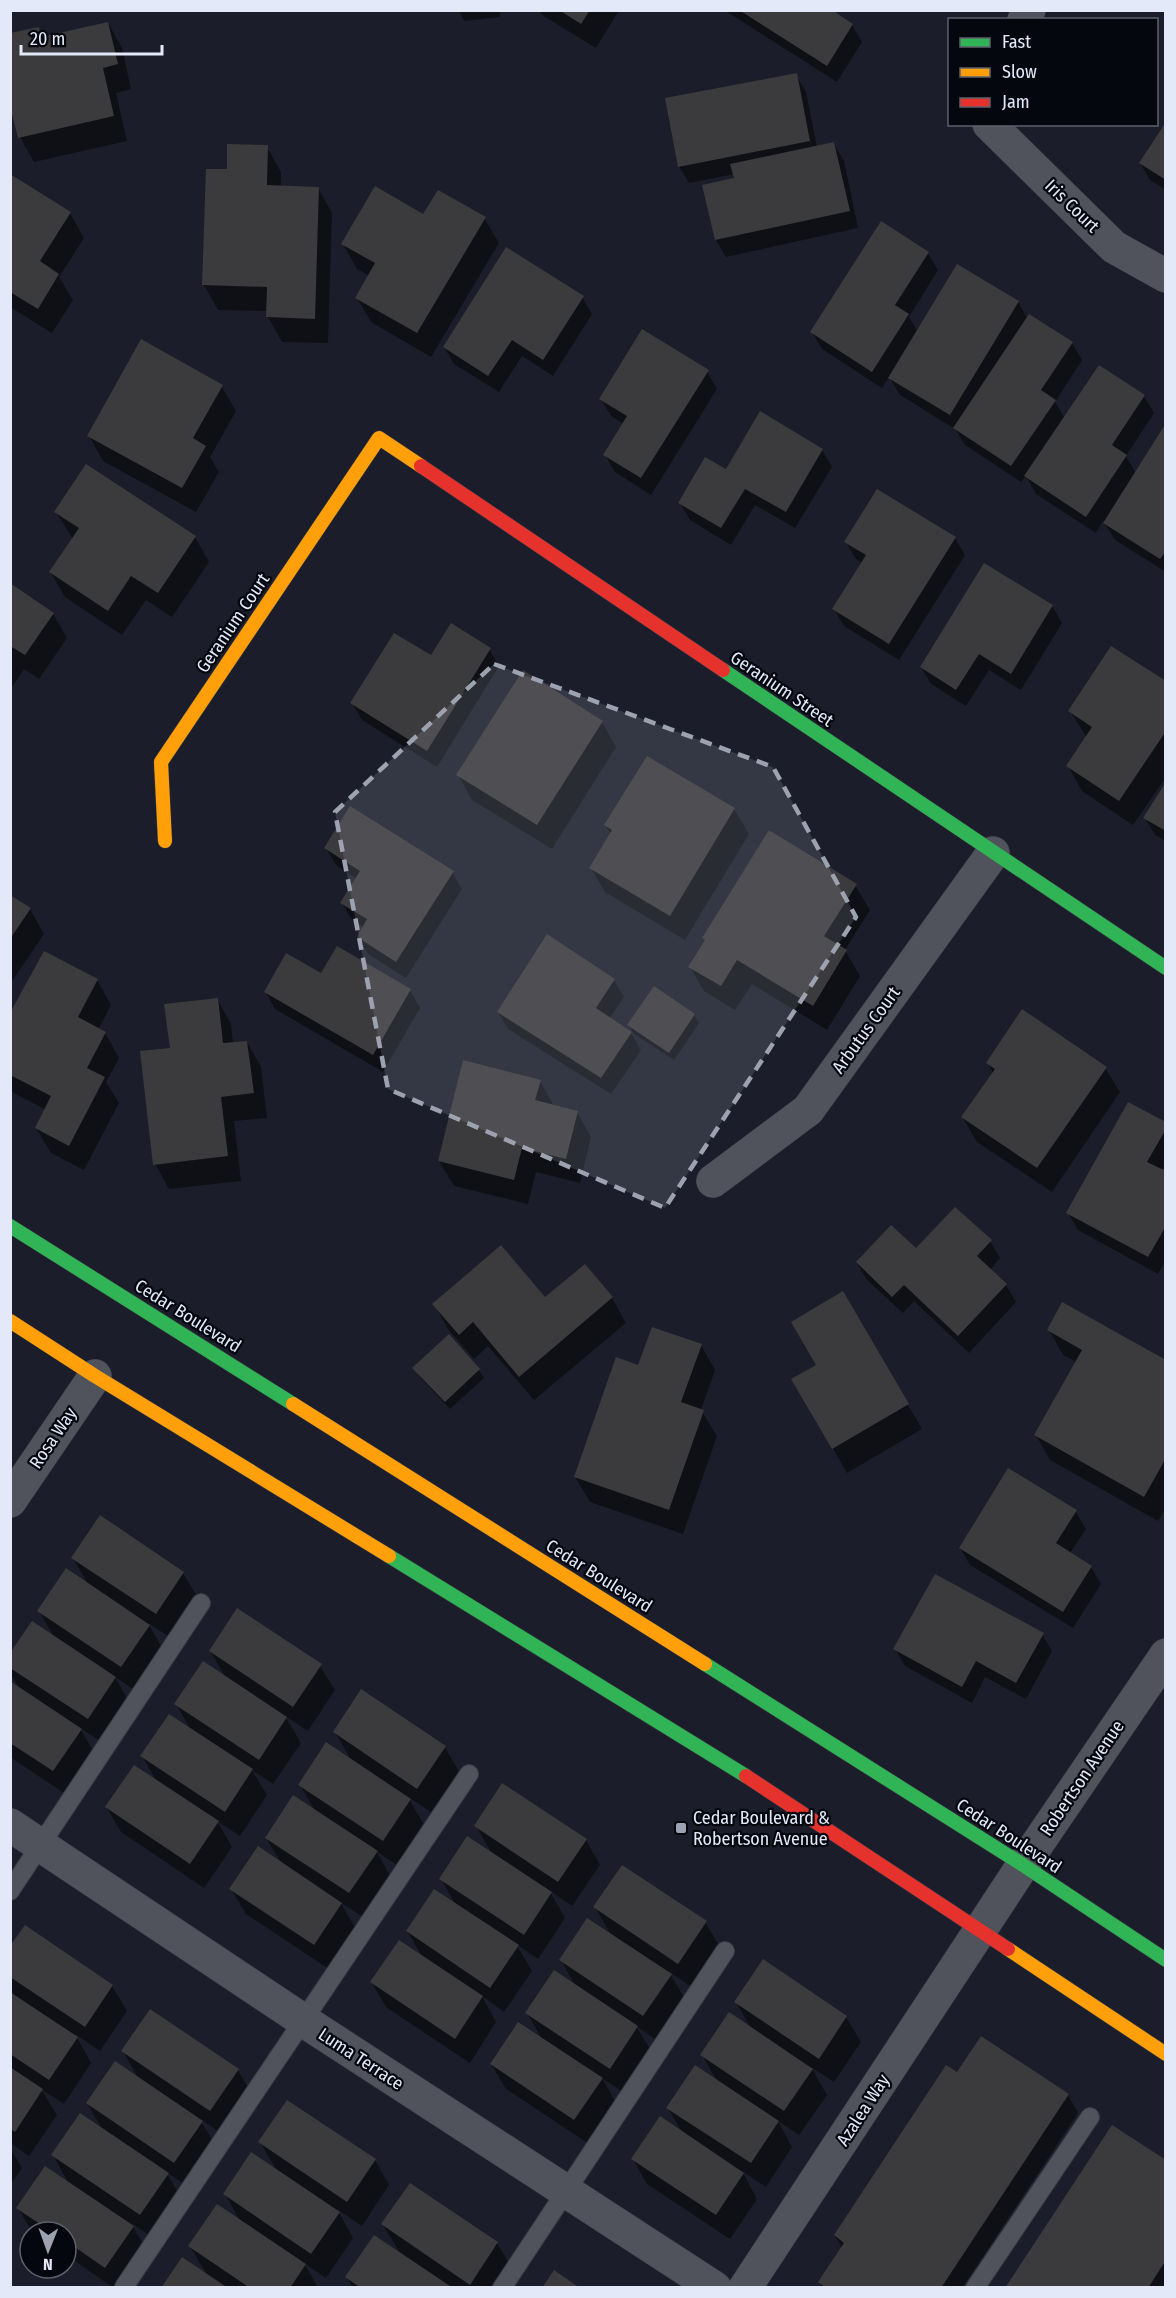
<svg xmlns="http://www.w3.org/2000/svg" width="1176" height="2298" font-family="'Fira Sans Condensed',sans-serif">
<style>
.shadow{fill:#0007}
.building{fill:#3b3a3c}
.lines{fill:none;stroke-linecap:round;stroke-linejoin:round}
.lane-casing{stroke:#383a44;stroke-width:20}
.street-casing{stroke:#383a44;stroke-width:34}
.fast-casing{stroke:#383a44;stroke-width:15}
.slow-casing{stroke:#383a44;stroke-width:15}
.jam-casing{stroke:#383a44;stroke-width:15}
.lane{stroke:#50535c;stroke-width:18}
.street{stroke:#50535c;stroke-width:33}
.fast{stroke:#30b455;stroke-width:14}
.slow{stroke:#ff9f0a;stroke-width:14}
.jam{stroke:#e5322d;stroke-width:14}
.marked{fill:#9da2b0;fill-opacity:0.2;stroke:#9da2b0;stroke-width:4.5;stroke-dasharray:12 8;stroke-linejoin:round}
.poi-dot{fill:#9da2b0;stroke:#05070f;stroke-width:2}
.labels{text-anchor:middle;stroke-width:4.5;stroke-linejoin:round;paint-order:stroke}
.street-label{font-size:18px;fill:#e3e9f8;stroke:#05070f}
.poi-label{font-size:18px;fill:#e3e9f8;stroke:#05070f;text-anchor:start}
</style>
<rect width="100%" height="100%" fill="#1b1e2a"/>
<g class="shadow">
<path d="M459,10H500V17L464,21Z"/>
<path d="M539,10H619L596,48L542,15Z"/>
<path d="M724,10H830L852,25L862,42L837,82Z"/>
<path d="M108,23L122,48L131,89L116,93L127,141L34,162L20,137L38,28L44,38Z"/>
<path d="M796,75L806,92L817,147L834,144L844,161L858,228L726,257L716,240L736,179L735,174L689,183L679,166Z"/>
<path d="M1166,124V190L1150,180L1140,163Z"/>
<path d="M267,147L281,172V187L318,188L332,213L328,343L282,342L268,317V311L218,310L204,285L207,170H228Z"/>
<path d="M10,176L70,213L84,238L59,277L73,300L52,333L10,307Z"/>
<path d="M484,218L499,243L431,357L371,322L357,298L370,276L357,269L343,244Z"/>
<path d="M928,253L938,270L909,317L918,332L1018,302L1028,319L1072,343L1082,360L1055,402L1065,419L1144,396L1154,413L1126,456L1136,473L1166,425V572L1115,540L1103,521L1096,533L1036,494L1026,476L1021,482L965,445L955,429L900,395L889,377L882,388L822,349L812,332Z"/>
<path d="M582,297L592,314L553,376L522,356L499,392L454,364L444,347Z"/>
<path d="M142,341L222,387L236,411L210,457L219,472L196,512L103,461L89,436Z"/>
<path d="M707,372L717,389L651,495L615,472L605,455L624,424L611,416L601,399Z"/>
<path d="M822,450L832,467L795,528L755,505L731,545L690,520L680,503L727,471Z"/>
<path d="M56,512L195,537L209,562L172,617L146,600L122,635L65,597L51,573L73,539Z"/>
<path d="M955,538L965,555L899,660L844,626L834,609L863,563L856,559L846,542Z"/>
<path d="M10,585L53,614L67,638L39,679L24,669L10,690Z"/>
<path d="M1052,606L1062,623L1021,690L989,670L966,706L931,684L921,667Z"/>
<path d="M489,649L499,666L437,767L362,720L352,703Z"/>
<path d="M1166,683V777L1133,825L1082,791L1068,766L1087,738L1070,711Z"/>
<path d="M602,722L616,747L552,849L472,800L458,775Z"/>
<path d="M1166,785V841L1155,835L1145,818Z"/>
<path d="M734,809L749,834L685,940L605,892L591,868L611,834L606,826Z"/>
<path d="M326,848L452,872L462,889L406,978L368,954L358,937L364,927L352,920L342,903L357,879L336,865Z"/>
<path d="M855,885L870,910L845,950L860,976L827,1030L752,984L735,1010L704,991L690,967L706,941L704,938Z"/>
<path d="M10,896L30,909L44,934L10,984Z"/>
<path d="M337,948L410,990L420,1008L383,1072L275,1009L266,992L322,975Z"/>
<path d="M97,980L111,1005L98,1030L105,1033L119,1058L106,1082L119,1103L84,1170L51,1153L36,1128L46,1110L10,1091V1017Z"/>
<path d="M614,980L624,997L609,1019L631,1033L641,1050L611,1094L508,1029L498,1012Z"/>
<path d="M217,999L231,1024L233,1044L247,1042L261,1067L267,1118L234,1121L241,1181L169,1189L155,1164L171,1049Z"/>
<path d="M694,1015L699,1023L674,1060L634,1034L629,1025Z"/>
<path d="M988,1063L1105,1068L1120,1092L1052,1192L977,1142L963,1118L993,1073Z"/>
<path d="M540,1081L554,1106L577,1112L591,1137L580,1183L536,1172L528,1204L454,1186L439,1161Z"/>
<path d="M1166,1123V1163L1161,1171L1166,1173V1260L1158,1274L1078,1230L1068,1213Z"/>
<path d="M990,1241L1000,1258L990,1270L1006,1285L1016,1302L969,1353L914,1301L903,1313L867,1280L857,1263L917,1250Z"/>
<path d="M585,1266L612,1298L626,1323L534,1400L488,1346L474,1359L448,1329L434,1304L545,1299Z"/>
<path d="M843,1293L922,1429L847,1473L793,1380L818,1365Z"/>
<path d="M1049,1330L1166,1362V1508L1158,1521L1050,1460L1036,1435L1077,1362L1063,1355Z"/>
<path d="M448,1336L479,1370L484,1378L450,1409L419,1376L414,1368Z"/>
<path d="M701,1345L715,1370L701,1410L717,1436L683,1534L590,1502L575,1477L639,1367Z"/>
<path d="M1076,1512L1086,1529L1070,1553L1091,1567L1101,1584L1073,1628L970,1565L960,1548Z"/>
<path d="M73,1558L183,1573L198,1598L171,1638L148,1623L163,1650L136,1691L115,1677L129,1702L103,1743L80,1728L95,1754L67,1795L10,1757V1683L20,1689L10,1673V1656L54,1637L39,1611L89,1586Z"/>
<path d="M1042,1634L1052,1651L1026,1699L985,1677L972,1703L905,1666L895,1649Z"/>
<path d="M210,1651L320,1666L335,1690L308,1731L285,1716L301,1743L273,1784L252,1770L267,1795L240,1836L217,1821L232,1847L204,1888L121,1832L107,1808L157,1782L142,1756L191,1730L176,1704L226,1678Z"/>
<path d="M335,1732L445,1747L459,1772L431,1812L408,1797L424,1825L397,1865L376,1851L391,1877L363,1917L340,1902L356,1929L329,1969L246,1914L231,1889L282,1864L266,1838L315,1811L300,1785L351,1760Z"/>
<path d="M476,1826L586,1840L600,1865L572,1906L549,1890L565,1918L538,1959L516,1944L532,1971L504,2012L482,1996L496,2022L470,2063L386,2007L372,1983L423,1958L407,1931L456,1905L441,1879L492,1854Z"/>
<path d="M595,1907L705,1922L720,1947L692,1987L669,1972L685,1999L657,2040L636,2026L652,2052L624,2093L602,2078L616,2103L589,2144L506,2089L491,2064L542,2039L527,2013L576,1987L561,1960L611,1935Z"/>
<path d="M10,1949L112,1986L127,2011L100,2051L75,2034L91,2063L64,2104L41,2089L57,2115L29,2156L10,2143V1994L15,1996L10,1989Z"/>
<path d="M736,2002L846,2017L861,2042L834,2082L811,2067L827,2095L799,2135L778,2121L792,2147L766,2187L742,2171L757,2199L730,2239L647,2184L633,2159L683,2134L668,2108L717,2081L702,2055L752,2030Z"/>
<path d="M981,2038L1068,2095L1078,2113L962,2288H822L820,2282L842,2248L835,2236L957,2074Z"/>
<path d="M123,2051L238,2070L252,2095L224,2135L199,2118L216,2147L189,2187L166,2172L182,2199L155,2239L131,2223L147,2251L123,2288H114L66,2255V2232H32L18,2208L69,2184L53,2155L103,2131L87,2103L139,2080Z"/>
<path d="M260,2142L375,2160L389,2185L362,2226L337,2209L353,2238L326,2278L304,2263L318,2288H163L207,2275L190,2246L240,2221L225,2194L277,2171Z"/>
<path d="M10,2148L22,2168L10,2185Z"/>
<path d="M1166,2162V2288H1007Z"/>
<path d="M410,2185L497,2243L512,2268L499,2288H353L347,2277L400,2253L383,2225Z"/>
</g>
<g class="building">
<path d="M559,10H590L581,24Z"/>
<path d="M739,10H832L853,24L827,66Z"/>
<path d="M108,22L118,64L103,68L114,116L18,138L10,106V33L39,27L41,37Z"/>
<path d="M797,73L810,141L678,167L665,98Z"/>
<path d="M1166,122V180L1139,163Z"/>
<path d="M834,142L850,211L715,240L702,185L734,178L730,164Z"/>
<path d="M227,144L268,145L267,185L319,187L315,319L266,317L267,287L202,285L206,169H227Z"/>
<path d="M10,174L71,212L40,261L59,274L38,309L10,292Z"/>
<path d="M375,186L423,214L438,190L486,217L417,333L355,298L375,263L341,244Z"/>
<path d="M881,221L929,252L895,305L909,314L872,372L810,332Z"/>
<path d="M506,247L584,296L543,360L512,340L488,376L443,347Z"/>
<path d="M957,264L1019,301L950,415L888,378Z"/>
<path d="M1029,314L1073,342L1041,390L1056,400L1011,466L953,428Z"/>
<path d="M642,329L709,370L641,478L603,455L627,416L599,399Z"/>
<path d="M141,339L223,385L193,438L206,446L182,488L87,436Z"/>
<path d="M1099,365L1145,395L1112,445L1127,455L1086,517L1024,476Z"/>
<path d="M760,411L823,449L786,512L745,489L721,528L678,503L705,457L726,469Z"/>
<path d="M1166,423V551L1160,559L1103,523Z"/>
<path d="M86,464L196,536L158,593L131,576L108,611L49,572L79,528L54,512Z"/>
<path d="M877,489L956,537L889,644L832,609L866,555L844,542Z"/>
<path d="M984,563L1053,605L1011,674L979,654L956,690L920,667Z"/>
<path d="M10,583L54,613L25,655L10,646Z"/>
<path d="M451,623L491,648L427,751L350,703L394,633L431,655Z"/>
<path d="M1111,646L1166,681V731L1119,801L1066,766L1092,727L1068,711Z"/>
<path d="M523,670L603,721L537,825L456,775Z"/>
<path d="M647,756L735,808L670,916L589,868L612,830L604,825Z"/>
<path d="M1166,782V831L1143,818Z"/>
<path d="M350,806L454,871L396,962L357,937L367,919L340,903L360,871L324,848Z"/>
<path d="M769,830L857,884L824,936L847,950L813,1006L737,960L721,986L688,967L705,940L702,938Z"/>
<path d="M10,895L31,908L10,939Z"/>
<path d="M547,934L615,979L596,1008L632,1032L601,1078L497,1012Z"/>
<path d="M337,946L411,989L373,1055L264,992L286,953L321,973Z"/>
<path d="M44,951L98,979L78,1017L106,1032L87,1068L105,1077L69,1146L35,1128L51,1096L10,1075V1013Z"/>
<path d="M654,986L695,1014L669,1053L627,1025Z"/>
<path d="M218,998L223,1043L247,1041L254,1093L221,1097L228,1156L153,1165L140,1051L170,1048L164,1004Z"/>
<path d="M1022,1009L1107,1067L1037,1168L961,1117L995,1069L986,1063Z"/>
<path d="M463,1060L541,1080L535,1100L578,1111L566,1159L522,1148L514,1180L438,1161Z"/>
<path d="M1128,1102L1166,1122V1129L1147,1162L1166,1171V1226L1148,1257L1066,1213Z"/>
<path d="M955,1207L992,1240L977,1256L1007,1284L958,1336L904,1285L892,1297L856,1262L891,1225L916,1248Z"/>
<path d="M501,1245L545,1297L585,1264L613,1297L519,1377L473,1322L459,1335L432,1304Z"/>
<path d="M843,1291L909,1404L832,1449L791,1379L816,1365L791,1322Z"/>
<path d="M1062,1302L1166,1360V1458L1144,1497L1034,1435L1082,1350L1047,1330Z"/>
<path d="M652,1327L702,1344L681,1402L704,1410L669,1510L574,1477L616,1357L638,1365Z"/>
<path d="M449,1334L480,1369L445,1402L412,1368Z"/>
<path d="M1008,1468L1077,1510L1056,1543L1092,1566L1063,1612L959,1548Z"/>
<path d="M100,1515L184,1572L156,1614L71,1558Z"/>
<path d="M66,1568L150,1625L121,1667L37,1611Z"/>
<path d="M935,1574L1044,1633L1016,1683L976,1661L962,1687L893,1649Z"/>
<path d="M237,1608L322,1664L293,1707L209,1651Z"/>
<path d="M32,1621L116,1677L88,1719L10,1668V1653Z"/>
<path d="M203,1661L287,1717L259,1760L174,1704Z"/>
<path d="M10,1681L82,1729L53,1771L10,1743Z"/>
<path d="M361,1689L446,1746L417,1789L333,1732Z"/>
<path d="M169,1714L253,1769L225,1812L140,1756Z"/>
<path d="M326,1742L411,1799L383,1841L298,1785Z"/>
<path d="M134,1765L219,1821L190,1864L105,1807Z"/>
<path d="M502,1783L587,1839L558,1882L474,1826Z"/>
<path d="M293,1795L378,1851L349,1893L265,1838Z"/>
<path d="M467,1836L552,1892L524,1935L439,1879Z"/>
<path d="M258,1846L342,1903L314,1945L229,1889Z"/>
<path d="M622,1865L707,1921L678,1964L593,1907Z"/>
<path d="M434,1889L519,1945L490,1988L406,1931Z"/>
<path d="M587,1918L672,1974L643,2016L559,1960Z"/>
<path d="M25,1925L113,1985L85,2027L10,1977V1946Z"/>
<path d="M399,1940L483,1996L455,2039L370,1982Z"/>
<path d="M763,1959L847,2016L819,2059L734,2002Z"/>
<path d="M554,1970L638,2026L610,2069L525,2013Z"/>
<path d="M10,1992L78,2037L49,2080L10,2054Z"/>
<path d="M150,2009L239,2069L210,2111L121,2051Z"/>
<path d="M729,2012L813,2069L784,2111L700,2055Z"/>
<path d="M518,2022L603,2078L574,2120L490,2064Z"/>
<path d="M981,2036L1069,2094L941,2288H826L818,2282L844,2243L834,2235L946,2065L957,2072Z"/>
<path d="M115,2061L203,2121L174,2163L86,2103Z"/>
<path d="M695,2065L779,2121L751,2163L666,2108Z"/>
<path d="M10,2067L43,2089L15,2132L10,2129Z"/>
<path d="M287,2100L376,2159L347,2202L258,2142Z"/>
<path d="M80,2113L169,2173L140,2215L51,2155Z"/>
<path d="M660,2116L744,2173L716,2215L631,2159Z"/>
<path d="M1112,2125L1166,2160V2260L1148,2288H1005Z"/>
<path d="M251,2152L340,2212L311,2254L223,2194Z"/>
<path d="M45,2166L134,2226L105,2268L66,2241V2232H52L16,2208Z"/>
<path d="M410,2183L498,2242L470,2285L381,2224Z"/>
<path d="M217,2204L306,2264L290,2288H250L188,2246Z"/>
<path d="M374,2235L453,2288H361L345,2277Z"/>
<path d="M182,2257L228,2288H161Z"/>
<path d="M554,2270L580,2288H542Z"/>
</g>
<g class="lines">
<defs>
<g id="lane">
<path d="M10,1891L201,1603"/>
<path d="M124,2287L469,1774"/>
<path d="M502,2288L725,1951"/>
<path d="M975,2288L1090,2117"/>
</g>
<g id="street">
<path d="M1024,20L1029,10"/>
<path d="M989,124L1114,247L1166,276"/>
<path d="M713,1181L808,1110L993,853"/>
<path d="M10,1501L95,1376"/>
<path d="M10,1825L304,2021L715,2288"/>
<path d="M745,2288L1023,1865L1166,1655"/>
</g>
<g id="fast">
<path d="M723,670L1166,968"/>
<path d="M10,1226L293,1404"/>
<path d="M389,1556L746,1776"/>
<path d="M705,1664L1023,1865L1166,1960"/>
</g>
<g id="slow">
<path d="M165,841L161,762L379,438L421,466"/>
<path d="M10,1321L95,1376L389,1556"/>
<path d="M293,1404L705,1664"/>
<path d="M1008,1949L1166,2054"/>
</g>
<g id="jam">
<path d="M421,466L723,670"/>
<path d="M746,1776L1008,1949"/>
</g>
</defs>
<use href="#lane" class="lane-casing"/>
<use href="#street" class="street-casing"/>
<use href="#fast" class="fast-casing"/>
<use href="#slow" class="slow-casing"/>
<use href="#jam" class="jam-casing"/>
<use href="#lane" class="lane"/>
<use href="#street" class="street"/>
<use href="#fast" class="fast"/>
<use href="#slow" class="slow"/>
<use href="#jam" class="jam"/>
</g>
<path class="marked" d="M494,664L773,767L856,917L665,1208L388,1089L335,812Z"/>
<rect class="poi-dot" x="675" y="1822" width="12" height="12" rx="3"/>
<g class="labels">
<g class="street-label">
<text transform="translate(1072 206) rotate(44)" y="6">Iris Court</text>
<text transform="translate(233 623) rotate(-56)" y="6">Geranium Court</text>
<text transform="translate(782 689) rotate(34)" y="6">Geranium Street</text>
<text transform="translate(866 1030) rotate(-54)" y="6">Arbutus Court</text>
<text transform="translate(188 1316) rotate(32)" y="6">Cedar Boulevard</text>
<text transform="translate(53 1438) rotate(-56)" y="6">Rosa Way</text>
<text transform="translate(599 1576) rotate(32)" y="6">Cedar Boulevard</text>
<text transform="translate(1082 1778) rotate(-56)" y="6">Robertson Avenue</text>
<text transform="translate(1009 1836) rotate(33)" y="6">Cedar Boulevard</text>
<text transform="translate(361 2059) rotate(33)" y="6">Luma Terrace</text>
<text transform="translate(863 2110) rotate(-57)" y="6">Azalea Way</text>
</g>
<g class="poi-label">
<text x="693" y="1824">Cedar Boulevard &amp;<tspan x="693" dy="21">Robertson Avenue</tspan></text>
</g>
</g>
<rect width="1176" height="2298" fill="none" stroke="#e3e9f8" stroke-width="24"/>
<rect x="948" y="18" width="210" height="108" fill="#05070f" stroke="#5e616c" stroke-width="1.5"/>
<rect x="960" y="38" width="30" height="9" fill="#30b455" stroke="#5e616c" stroke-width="1.5"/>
<text x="1002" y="48" font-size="18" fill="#e3e9f8">Fast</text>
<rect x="960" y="68" width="30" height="9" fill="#ff9f0a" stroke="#5e616c" stroke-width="1.5"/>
<text x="1002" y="78" font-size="18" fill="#e3e9f8">Slow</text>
<rect x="960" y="98" width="30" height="9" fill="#e5322d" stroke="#5e616c" stroke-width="1.5"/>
<text x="1002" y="108" font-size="18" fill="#e3e9f8">Jam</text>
<g transform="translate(48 2250) rotate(181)"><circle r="28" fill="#05070f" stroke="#5e616c" stroke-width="1.5"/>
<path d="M0-4.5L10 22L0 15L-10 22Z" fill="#9da2b0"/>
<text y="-9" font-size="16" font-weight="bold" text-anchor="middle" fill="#e3e9f8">N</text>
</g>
<path d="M21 45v9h141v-9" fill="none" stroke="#e3e9f8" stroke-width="3"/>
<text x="30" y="45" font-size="18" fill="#e3e9f8" stroke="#05070f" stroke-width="4.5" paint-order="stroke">20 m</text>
</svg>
